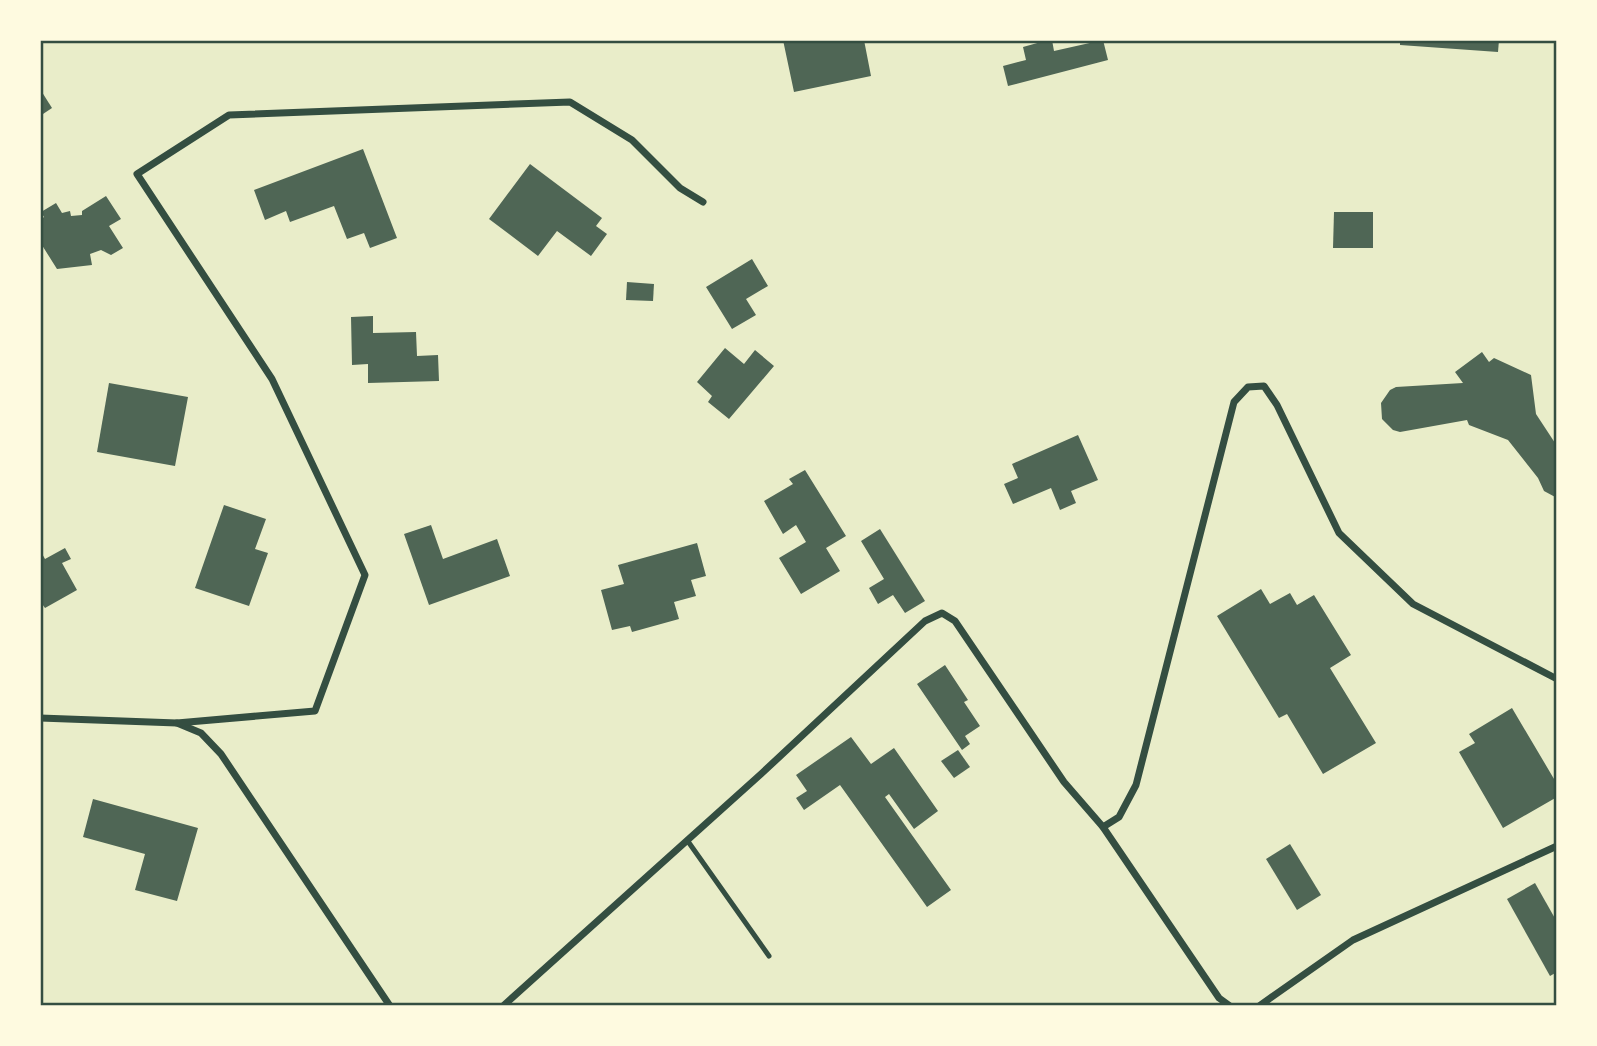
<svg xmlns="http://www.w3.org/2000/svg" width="1597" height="1046" font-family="'Public Sans',sans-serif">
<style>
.building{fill:#4f6655}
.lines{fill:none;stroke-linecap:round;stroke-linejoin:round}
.service{stroke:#344e41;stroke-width:5}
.minor{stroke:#344e41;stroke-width:7}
.neatline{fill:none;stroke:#344e41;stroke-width:2.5}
</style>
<rect width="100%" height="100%" fill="#e9edc9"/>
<g class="building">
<path d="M783,40H844L845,42L864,40L871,76L794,92Z"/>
<path d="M1048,40H1052L1054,51L1103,40L1108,60L1008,86L1003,66L1026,60L1023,47Z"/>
<path d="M1400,40H1499L1498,52L1400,45Z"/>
<path d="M40,89L52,108L40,116Z"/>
<path d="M363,149L397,238L370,248L364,233L347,239L334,206L290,222L286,211L265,220L254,190Z"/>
<path d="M530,164L602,218L596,226L607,234L591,256L557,231L538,256L489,219Z"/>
<path d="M106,196L121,219L109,226L123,248L111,255L101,250L90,254L92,265L57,269L40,242V220L44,217L41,212L56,203L62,213L70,211L71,216L82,215V211Z"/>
<path d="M1334,212H1373V248H1333Z"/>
<path d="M752,259L768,286L746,299L756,315L732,329L706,287Z"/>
<path d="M627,282L654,284L653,301L626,300Z"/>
<path d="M373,316V333L416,332L417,356L438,355L439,381L368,383V364L352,365L351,317Z"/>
<path d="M725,348L744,364L755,350L774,366L729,419L708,402L712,396L697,382Z"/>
<path d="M1482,352L1489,362L1494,358L1531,375L1536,414L1557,446V498L1544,491L1538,478L1508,440L1469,425L1467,420L1400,432L1393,430L1382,419L1381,403L1390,390L1396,387L1463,383L1455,372Z"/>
<path d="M109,383L188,397L175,466L97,452Z"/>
<path d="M1078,435L1098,480L1071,491L1076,503L1060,510L1051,488L1013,504L1004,484L1018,478L1012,464Z"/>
<path d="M805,470L846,536L826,548L840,571L801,594L779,558L806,542L796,525L783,534L764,501L793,484L789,479Z"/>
<path d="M224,505L266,519L255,549L268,553L249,606L195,588Z"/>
<path d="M431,525L443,559L497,539L510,576L429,605L404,534Z"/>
<path d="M880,529L925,601L905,613L893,595L878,604L869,588L884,579L861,541Z"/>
<path d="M697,543L706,576L691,580L696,596L674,602L679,619L632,632L630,626L612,630L601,590L624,584L618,565Z"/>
<path d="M65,548L71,559L62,563L77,590L45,608L40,601V550L45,559Z"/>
<path d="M1261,589L1270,604L1290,593L1297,605L1314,595L1351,655L1330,668L1376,743L1323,774L1287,714L1279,718L1217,616Z"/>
<path d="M945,665L968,700L964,702L980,726L965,736L970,744L962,750L917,684Z"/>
<path d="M1512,708L1557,784V797L1503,828L1459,752L1475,743L1469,734Z"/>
<path d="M851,737L871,764L894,748L938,811L914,829L889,794L885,797L951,890L927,907L840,785L804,810L796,798L807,791L796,775Z"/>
<path d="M958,750L970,767L954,778L941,761Z"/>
<path d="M93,799L198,828L177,901L135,890L145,854L83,837Z"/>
<path d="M1290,844L1321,895L1297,910L1266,859Z"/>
<path d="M1535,883L1557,922V972L1550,976L1507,899Z"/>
</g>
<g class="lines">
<path class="service" d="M687,840L769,956"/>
<g class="minor">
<path d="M40,718L177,723L201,733L221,754L390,1006"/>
<path d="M177,723L315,711L365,575L272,379L137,174L229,115L570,102L632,140L680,188L703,202"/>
<path d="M1103,827L1119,817L1136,785L1234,402L1248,387L1264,386L1277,405L1339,533L1413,604L1557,679"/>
<path d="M503,1006L761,774L925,621L942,613L955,621L1064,782L1103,827L1219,998L1230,1006"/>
<path d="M1259,1006L1353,940L1557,846"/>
</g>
</g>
<rect width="1597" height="1046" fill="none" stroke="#fefae0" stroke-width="84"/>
<rect x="42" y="42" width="1513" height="962" class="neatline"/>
</svg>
